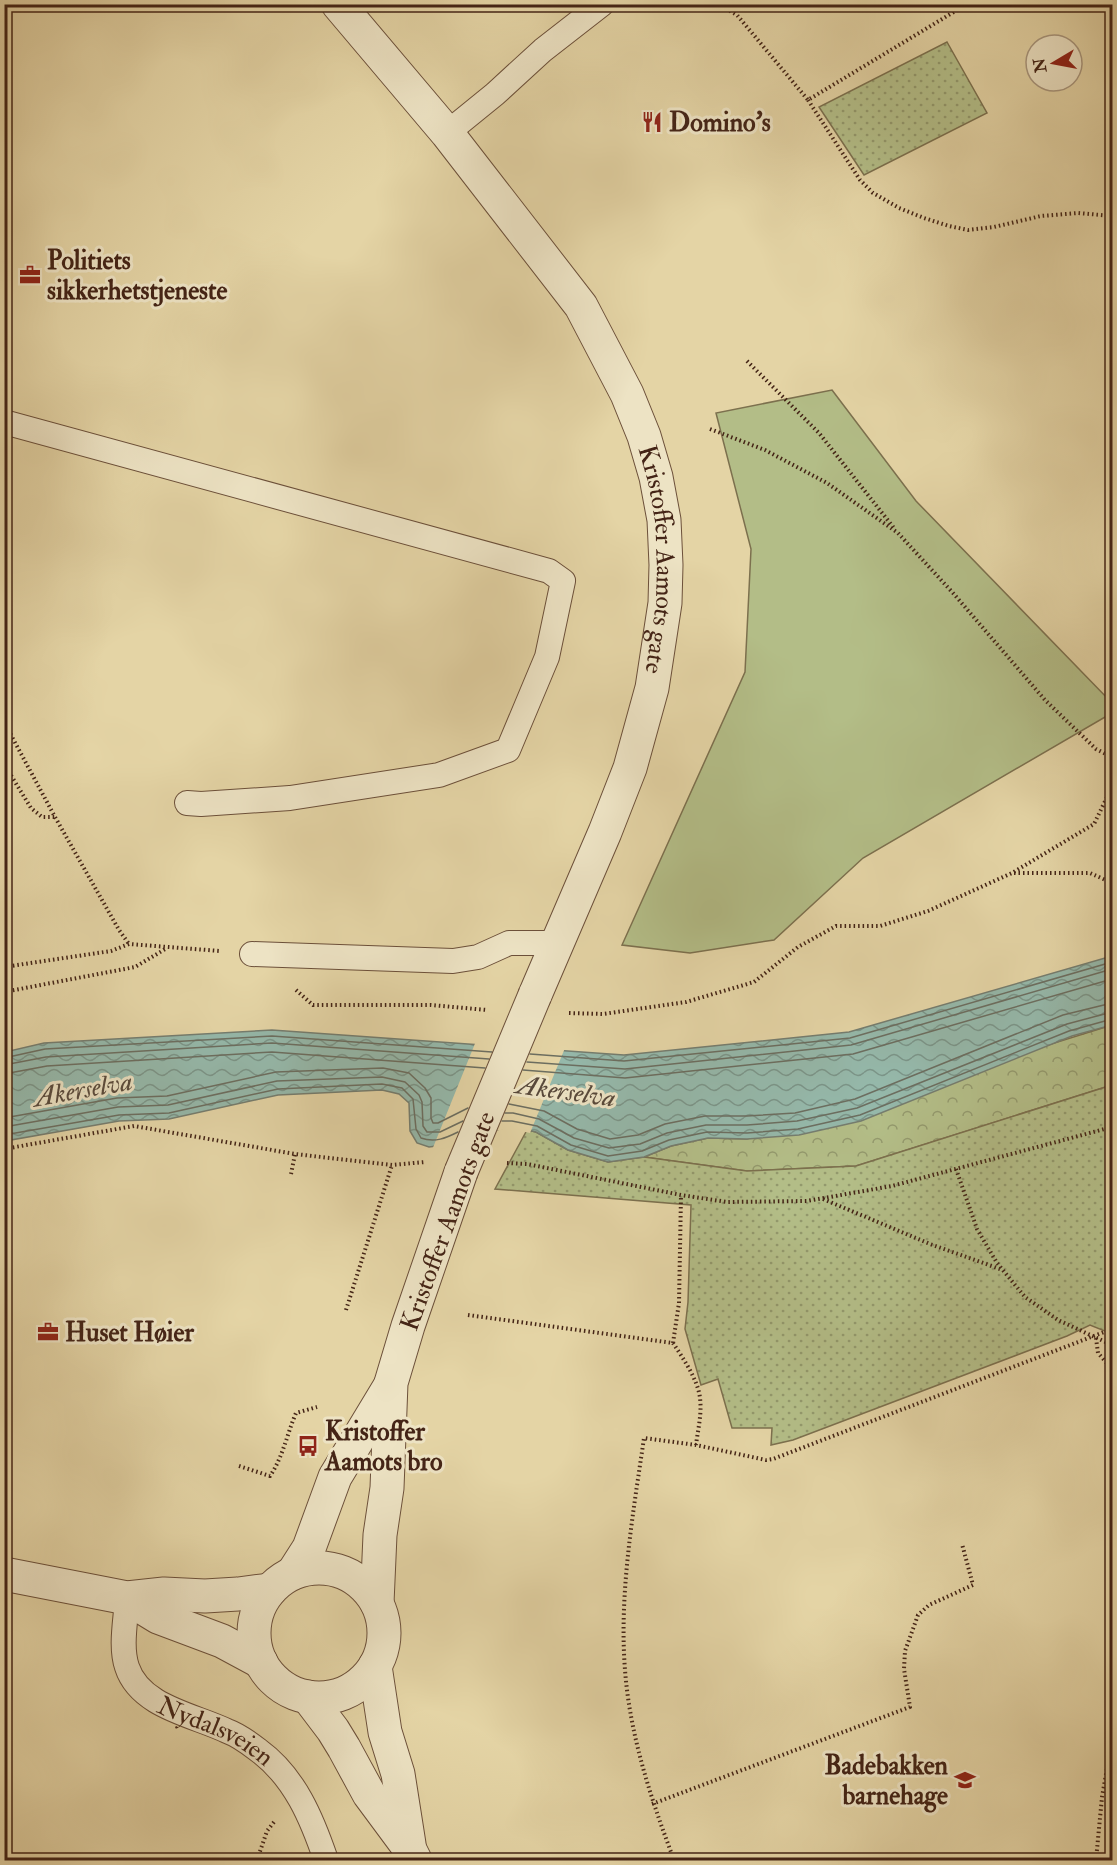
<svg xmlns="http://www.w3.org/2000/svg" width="1117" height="1865" font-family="'IM FELL Double Pica',serif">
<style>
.green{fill:#b3bd87;stroke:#7c704e;stroke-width:1.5}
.forest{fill:url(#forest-crowns);stroke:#7c704e;stroke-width:1.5}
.park{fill:url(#park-dots);stroke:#7c704e;stroke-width:1.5}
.water{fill:url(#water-waves);stroke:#757d6f;stroke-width:1.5}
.pier{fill:#e4d4a5}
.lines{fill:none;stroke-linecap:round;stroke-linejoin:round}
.shore{stroke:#6c6e60;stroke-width:1.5}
.service-casing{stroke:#6c503a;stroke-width:26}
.minor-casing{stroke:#6c503a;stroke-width:35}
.tertiary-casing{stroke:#6c503a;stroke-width:35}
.path{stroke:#442416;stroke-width:4;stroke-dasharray:1.5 3;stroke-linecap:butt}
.service{stroke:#ede3c4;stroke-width:24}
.minor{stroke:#ede3c4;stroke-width:33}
.tertiary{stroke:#ede3c4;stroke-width:33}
.tertiary-bridge-casing{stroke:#6c503a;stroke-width:35;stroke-linecap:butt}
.tertiary-bridge{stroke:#ede3c4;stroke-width:33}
.labels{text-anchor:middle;stroke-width:6;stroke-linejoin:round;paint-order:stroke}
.poi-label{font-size:26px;font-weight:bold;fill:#442416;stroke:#ede3c4;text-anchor:start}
.street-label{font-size:26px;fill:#442416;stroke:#ede3c4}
.water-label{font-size:27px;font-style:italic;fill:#58493b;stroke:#ede3c4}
</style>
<defs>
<pattern id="forest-crowns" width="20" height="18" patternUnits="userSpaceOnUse" patternTransform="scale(1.5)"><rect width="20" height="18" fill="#b3bd87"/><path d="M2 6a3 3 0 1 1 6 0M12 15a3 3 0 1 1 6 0" fill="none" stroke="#93996d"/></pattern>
<pattern id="park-dots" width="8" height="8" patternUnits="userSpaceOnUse" patternTransform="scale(1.5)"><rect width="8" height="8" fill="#b3bd87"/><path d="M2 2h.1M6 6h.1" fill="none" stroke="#93996d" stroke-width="1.8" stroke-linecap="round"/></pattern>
<pattern id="water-waves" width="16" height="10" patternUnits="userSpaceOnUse" patternTransform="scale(1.5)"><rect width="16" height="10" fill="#95b8aa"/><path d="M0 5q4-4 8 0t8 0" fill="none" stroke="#7b9589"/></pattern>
</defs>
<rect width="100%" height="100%" fill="#e4d4a5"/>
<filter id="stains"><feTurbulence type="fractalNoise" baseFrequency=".00333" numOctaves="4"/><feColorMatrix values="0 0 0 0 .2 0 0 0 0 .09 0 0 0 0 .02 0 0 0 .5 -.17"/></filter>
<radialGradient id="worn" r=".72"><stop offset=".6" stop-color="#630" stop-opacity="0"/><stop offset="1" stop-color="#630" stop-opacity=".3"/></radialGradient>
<path class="green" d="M832,390L916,501L1112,703V713L863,858L774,940L690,953L622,945L745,672L751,549L716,413Z"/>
<path class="forest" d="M1112,1025V1085L856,1166L747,1171L644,1157L671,1146L708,1138L747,1139Z"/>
<g class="park">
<path d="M947,42L987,113L864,175L819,107Z"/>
<path d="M1112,1085V1334L1090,1325L1067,1336L793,1440L771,1445L772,1428H732L718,1379L701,1385L685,1329L688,1302L691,1205L495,1189L527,1130L536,1132L568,1150L608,1162L644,1157L747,1171L856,1166Z"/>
</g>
<path class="water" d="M1112,956V1025L1072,1036L861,1121L799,1135L747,1139L708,1138L671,1146L644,1157L608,1162L568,1150L536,1132L511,1126L444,1145L429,1147L417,1143L410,1131L409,1103L399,1094L382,1090L278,1095L169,1119L119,1121L5,1141V1052L44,1043L272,1030L624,1055L849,1032Z"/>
<path class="pier" d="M476,1041L565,1048L530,1133L511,1129L475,1133L445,1148L432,1150Z"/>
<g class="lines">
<g class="shore">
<path d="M530,1054L624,1061L850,1038L1112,962"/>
<path d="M4,1058L45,1049L272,1036L492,1052"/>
<path d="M527,1062L625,1069L851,1045L1112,969"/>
<path d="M4,1065L46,1057L272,1043L489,1059"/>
<path d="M523,1070L625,1078L853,1054L1112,979"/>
<path d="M4,1074L47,1066L272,1052L485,1068"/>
<path d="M509,1104L544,1111L577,1129L610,1139L638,1135L665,1124L705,1116H747L795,1113L855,1099L1063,1015L1112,1003"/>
<path d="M505,1113H513L539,1119L574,1138L609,1148L640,1144L667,1133L706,1125H747L797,1121L857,1108L1067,1024L1112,1012"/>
<path d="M4,1118L117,1098L167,1096L276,1072L383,1068L409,1073L425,1088L431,1098V1118L433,1123H438L468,1108"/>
<path d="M502,1121H512L537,1126L571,1145L608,1156L642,1151L669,1140L707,1132L747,1133L798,1129L860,1115L1069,1031L1112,1019"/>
<path d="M4,1127L118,1107L168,1105L277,1081L382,1077L405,1082L419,1095L422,1102L423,1126L427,1132H440L463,1121"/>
<path d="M4,1135L119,1115L169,1113L278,1089L382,1084L402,1088L413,1099L416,1129L421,1138C435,1143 446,1138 458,1132"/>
</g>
<defs>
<g id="service">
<path d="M447,133L495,94L543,50L602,4"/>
<path d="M4,422L549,571L563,581L547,657L508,750L439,775L290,798L201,804L187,803"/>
<path d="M252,954L453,961L478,957L509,943H556"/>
<path id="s1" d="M127,1598C126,1620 120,1646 127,1667C140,1707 194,1715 227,1731C238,1735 249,1743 258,1750C295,1777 312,1819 326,1860"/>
</g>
<g id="minor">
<path d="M4,1574L127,1598L164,1594L205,1596L238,1594L270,1590"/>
<path d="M127,1598L158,1617L222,1641L261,1662"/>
</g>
<g id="tertiary">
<path id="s2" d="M338,4L447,133L581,306L627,394L644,436L656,477L664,520L666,565L665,603L652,688L630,768L605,832L535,995"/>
<circle cx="319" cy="1633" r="65"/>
<path d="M293,1573L309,1548L335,1477L390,1386"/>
<path d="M377,1603L380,1535L387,1488L391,1383L408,1326L461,1172"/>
<path d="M375,1666L385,1732L398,1774L409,1844"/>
<path d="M308,1697L333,1730L344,1748L369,1794L409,1848L415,1860"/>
</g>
</defs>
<use href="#service" class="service-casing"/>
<use href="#minor" class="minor-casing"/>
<use href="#tertiary" class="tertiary-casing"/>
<g class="path">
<path d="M718,4L737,15L808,100L967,4"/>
<path d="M808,100L860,180L873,193L899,208L924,218L949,226L968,230L994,227L1041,216L1078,213L1112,216"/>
<path d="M747,361L819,433L894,528"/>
<path d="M710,429L765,450L827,483L898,533L953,593L1045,700L1096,749L1112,757"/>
<path d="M4,722L55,817L119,930L129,944"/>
<path d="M4,764L31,808L42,817H55"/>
<path d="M1014,873H1090L1112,883"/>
<path d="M4,967L111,951L129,944L220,951"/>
<path d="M296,990L313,1005H431L487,1010"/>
<path d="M4,992L135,967L167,948"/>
<path d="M569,1013L603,1014L686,1002L754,982L798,947L836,926H880L928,911L1012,873L1094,824L1112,787"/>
<path d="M4,1149L134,1126L295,1154L392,1165L425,1162"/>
<path d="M507,1163L527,1164L681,1195L727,1202L807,1201L892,1186L1112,1127"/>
<path d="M956,1169L977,1229L997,1263L1025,1297L1058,1320L1112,1345"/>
<path d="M291,1174L295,1154"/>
<path d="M823,1199L930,1244L1000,1269"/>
<path d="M346,1310L392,1165"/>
<path d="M468,1315L673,1343C683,1358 698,1380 700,1398C702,1414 698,1429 696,1445"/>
<path d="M1096,1338L1098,1353L1112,1369"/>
<path d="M673,1343L679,1303L681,1195"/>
<path d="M239,1466L270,1476C283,1457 287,1434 296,1413L317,1407"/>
<path d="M652,1804L910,1707L904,1669L905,1651L918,1615L929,1605L973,1585L962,1544"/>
<path d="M257,1860L267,1831L274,1822"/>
<path d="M674,1860C651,1799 630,1736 625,1670C619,1593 633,1514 644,1438L696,1445L766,1460L773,1459L1112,1329"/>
<path d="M1096,1860L1102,1797L1112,1740"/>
</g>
<use href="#service" class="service"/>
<use href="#minor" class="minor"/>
<use href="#tertiary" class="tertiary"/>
<defs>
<path id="tertiary-bridge" d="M461,1172L535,995"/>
</defs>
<use href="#tertiary-bridge" class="tertiary-bridge-casing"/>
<use href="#tertiary-bridge" class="tertiary-bridge"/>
</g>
<defs>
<symbol id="restaurant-bare" viewBox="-9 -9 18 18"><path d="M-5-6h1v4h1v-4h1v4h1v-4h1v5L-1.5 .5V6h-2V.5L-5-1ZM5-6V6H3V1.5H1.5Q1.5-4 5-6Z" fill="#8f2418" stroke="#ede3c4" stroke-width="2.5" paint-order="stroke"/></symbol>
<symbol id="office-bare" viewBox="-9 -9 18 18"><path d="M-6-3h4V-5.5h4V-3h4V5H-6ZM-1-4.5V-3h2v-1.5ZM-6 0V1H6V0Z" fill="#8f2418" stroke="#ede3c4" stroke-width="2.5" paint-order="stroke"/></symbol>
<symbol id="bus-bare" viewBox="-9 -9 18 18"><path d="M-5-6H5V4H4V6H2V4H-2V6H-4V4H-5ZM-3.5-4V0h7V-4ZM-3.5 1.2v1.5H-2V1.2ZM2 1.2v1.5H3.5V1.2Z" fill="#8f2418" stroke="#ede3c4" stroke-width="2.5" paint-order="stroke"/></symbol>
<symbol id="school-bare" viewBox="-9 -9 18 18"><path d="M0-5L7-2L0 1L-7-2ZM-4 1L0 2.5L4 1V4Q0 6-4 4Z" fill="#8f2418" stroke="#ede3c4" stroke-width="2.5" paint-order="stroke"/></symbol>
</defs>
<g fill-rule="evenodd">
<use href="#restaurant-bare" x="637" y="107" width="30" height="30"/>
<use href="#office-bare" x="15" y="260" width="30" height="30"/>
<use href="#office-bare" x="33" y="1317" width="30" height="30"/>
<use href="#bus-bare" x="293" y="1431" width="30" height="30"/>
<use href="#school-bare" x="950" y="1765" width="30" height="30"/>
</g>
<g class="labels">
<g class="poi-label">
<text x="669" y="131">Domino's</text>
<text x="47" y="269">Politiets<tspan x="47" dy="30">sikkerhetstjeneste</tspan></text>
<text x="65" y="1341">Huset Høier</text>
<text x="325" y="1440">Kristoffer<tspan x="325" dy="30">Aamots bro</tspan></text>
<text x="948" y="1774" text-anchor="end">Badebakken<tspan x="948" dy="30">barnehage</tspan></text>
</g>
<g class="street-label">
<text dy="9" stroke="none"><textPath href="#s2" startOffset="658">Kristoffer Aamots gate</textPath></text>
<text transform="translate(447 1221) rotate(-70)" y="9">Kristoffer Aamots gate</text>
<text dy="9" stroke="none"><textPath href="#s1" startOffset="182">Nydalsveien</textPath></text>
</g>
<g class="water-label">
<text transform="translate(83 1089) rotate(-10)" y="9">Akerselva</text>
<text transform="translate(566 1091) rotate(8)" y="9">Akerselva</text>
</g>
</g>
<rect width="1117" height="1865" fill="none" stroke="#e4d4a5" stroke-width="24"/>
<rect x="6" y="6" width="1105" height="1853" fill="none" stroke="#442416" stroke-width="3"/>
<rect x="12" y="12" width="1093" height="1841" fill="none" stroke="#442416" stroke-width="1.5"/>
<g transform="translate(1054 63) rotate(260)"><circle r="28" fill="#ede3c4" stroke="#a9977e" stroke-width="1.5"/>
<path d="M0-4.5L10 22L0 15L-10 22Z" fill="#8f2418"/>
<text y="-9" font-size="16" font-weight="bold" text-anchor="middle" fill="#442416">N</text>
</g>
<rect width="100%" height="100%" filter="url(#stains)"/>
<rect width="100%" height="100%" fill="url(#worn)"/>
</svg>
